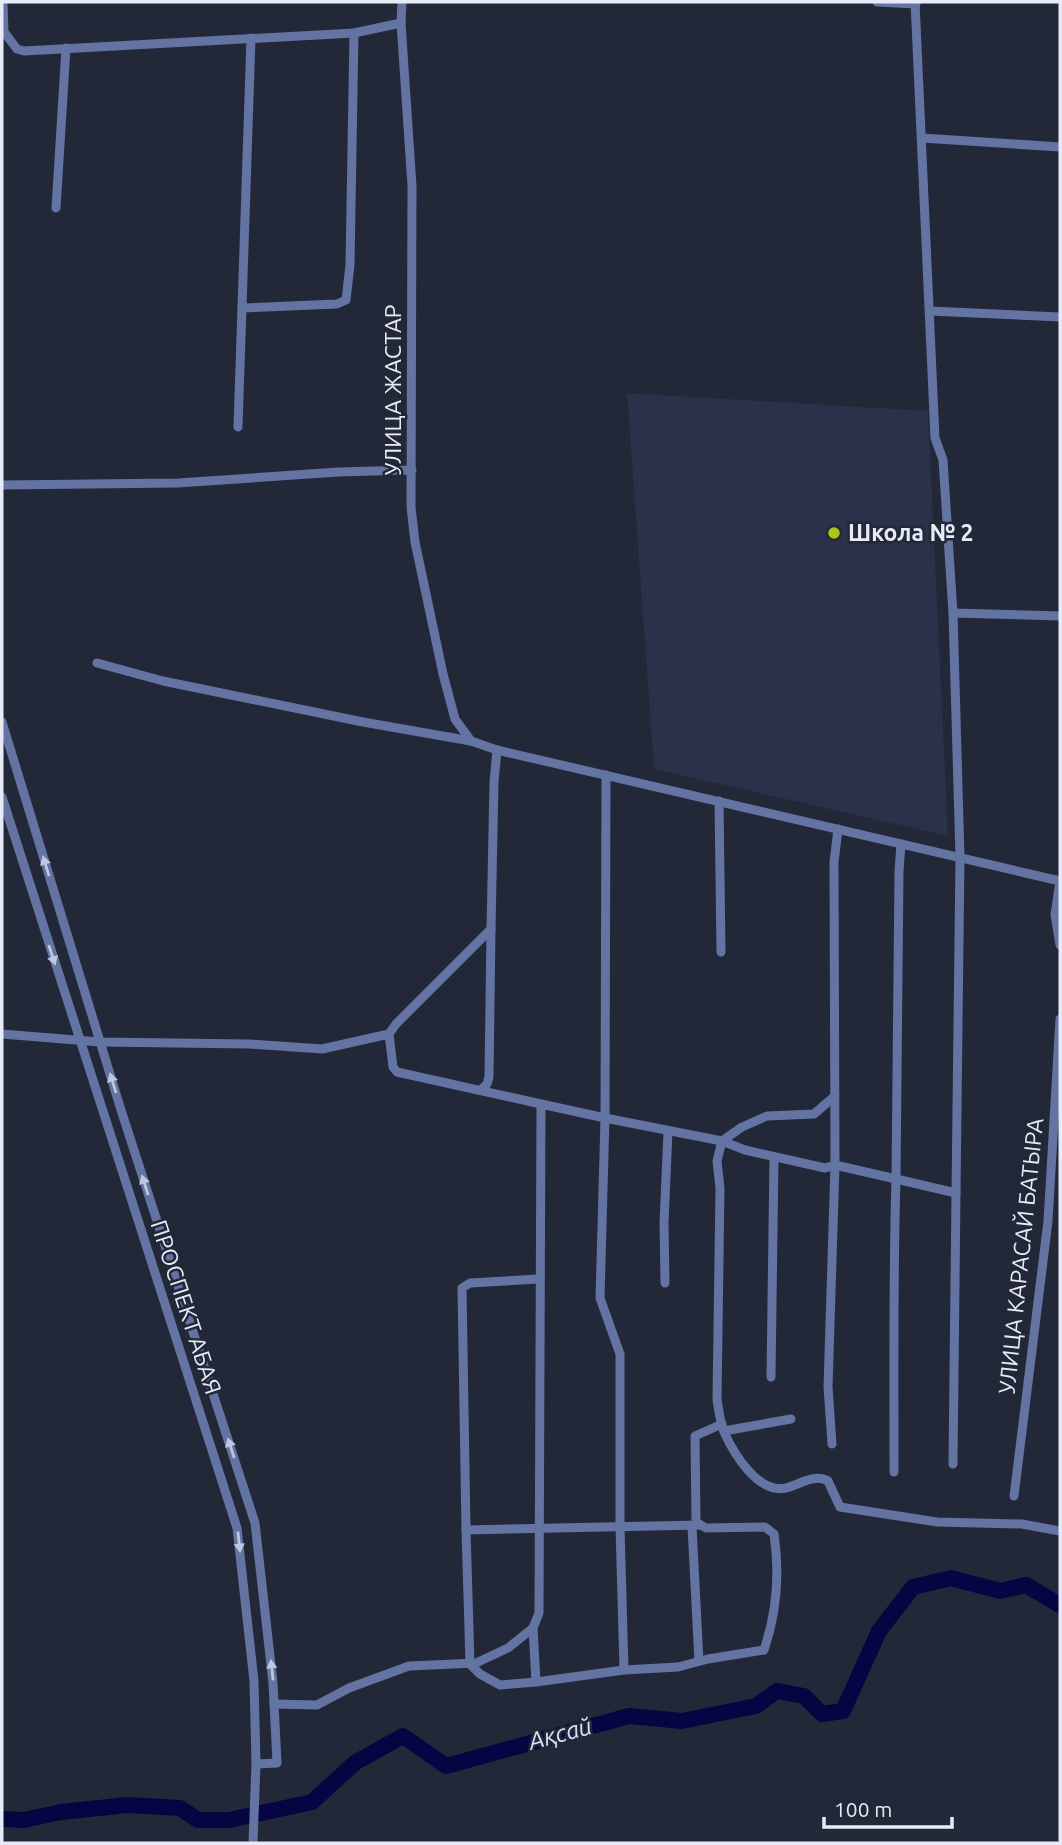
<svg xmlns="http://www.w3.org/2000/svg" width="1062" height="1845" font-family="Ubuntu,sans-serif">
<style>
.built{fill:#2a3148}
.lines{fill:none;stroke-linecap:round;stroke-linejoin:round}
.river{stroke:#060543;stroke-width:16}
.street{stroke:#6373a2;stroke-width:9}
.oneway{fill:#bfc7de}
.poi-dot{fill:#aac719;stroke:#222838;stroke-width:2.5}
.labels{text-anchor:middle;stroke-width:5;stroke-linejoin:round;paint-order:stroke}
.street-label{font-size:23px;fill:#e7ebf7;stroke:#222838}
.poi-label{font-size:23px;font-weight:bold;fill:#e7ebf7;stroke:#222838;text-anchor:start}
.water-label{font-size:24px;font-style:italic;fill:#d9e0f3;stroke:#222838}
</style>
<rect width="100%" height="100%" fill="#222838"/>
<path class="built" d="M627,393L928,411L948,836L654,769Z"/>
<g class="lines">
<path class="river" d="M2,1819L24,1820L61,1812L128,1805L180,1808L198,1820H229L312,1802L356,1762L403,1736L446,1766L629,1716L682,1721L756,1706L777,1691L804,1696L822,1714L843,1711L879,1631L913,1587L951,1578L1000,1591L1026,1585L1060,1605"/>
<g class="street">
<path d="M3,2L4,32L17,49L24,51L354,33L401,23"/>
<path d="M402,2L401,23L412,186L411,507L415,542L443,674L455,719L471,741L497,750L1060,881"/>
<path d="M877,2L916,4"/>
<path d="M915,2L935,438L943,460L953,613L960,857L956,1193"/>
<path d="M922,138L1060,147"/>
<path d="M56,208L66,48"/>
<path d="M242,308L337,304L346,300L350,265L354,33"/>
<path d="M930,311L1060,317"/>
<path d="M238,427L251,38"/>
<path d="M2,485L178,483L338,472L412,470"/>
<path d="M953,613L1060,616"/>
<path d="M97,663L163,681L363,722L471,741"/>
<path d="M2,722L121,1110L255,1523L273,1683L277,1763L256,1764"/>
<path d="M497,750L494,782L491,929L396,1024L389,1034L393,1067L397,1072L541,1104"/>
<path d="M2,797L237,1528L254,1681L256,1764L253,1843"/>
<path d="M719,801L721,952"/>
<path d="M901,844L899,871L896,1179L956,1193L953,1464"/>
<path d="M1060,881L1055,915L1060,945"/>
<path d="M2,1034L100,1042L249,1044L322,1049L389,1034"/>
<path d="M481,1090L487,1084L489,1077L491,929"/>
<path d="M835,1096L814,1114L767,1116L742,1127L722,1141L717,1161L720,1188L717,1400C719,1410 720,1422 724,1432C734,1454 758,1494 786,1488C799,1485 814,1473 828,1481L840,1507L937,1522L1022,1524L1060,1531"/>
<path d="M665,1283L664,1223L668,1131"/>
<path d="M771,1377L774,1157"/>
<path d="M724,1431L791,1419"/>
<path d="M832,1444L828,1387L835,1165L834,862L838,829"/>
<path d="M1014,1496L1048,1221L1060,1019"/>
<path d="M701,1525L466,1530L470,1664L480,1674L500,1685L536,1682L624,1670L678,1667L708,1659L764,1650C777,1612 780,1574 774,1534L765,1527L706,1528L696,1522L695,1436L722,1424"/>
<path d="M692,1527L699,1661"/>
<path d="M466,1530L462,1288L470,1283L539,1279"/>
<path d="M533,1628L536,1682"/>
<path d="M624,1670L620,1527V1354L600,1298L605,1118L722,1141L745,1150L825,1168L835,1165L896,1179C893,1277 894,1374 894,1472"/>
<path d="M274,1704L317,1705L349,1688L409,1666L476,1663L508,1648L533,1628L539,1613L541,1104L605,1118L606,775"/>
</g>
</g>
<defs><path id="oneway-solid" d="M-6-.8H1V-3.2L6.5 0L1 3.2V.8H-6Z" transform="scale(1.75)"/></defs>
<g class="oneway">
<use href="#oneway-solid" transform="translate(46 866) rotate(-107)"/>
<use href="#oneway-solid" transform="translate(52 955) rotate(72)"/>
<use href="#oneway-solid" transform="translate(113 1083) rotate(-107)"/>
<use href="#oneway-solid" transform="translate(145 1185) rotate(-108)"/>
<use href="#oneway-solid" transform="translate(231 1448) rotate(-108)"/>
<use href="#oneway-solid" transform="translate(239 1542) rotate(84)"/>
<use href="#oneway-solid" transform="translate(272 1670) rotate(-96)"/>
</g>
<circle class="poi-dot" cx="834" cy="533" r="7"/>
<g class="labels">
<g class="street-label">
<text transform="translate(393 390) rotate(-90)" y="8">УЛИЦА ЖАСТАР</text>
<text transform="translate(1021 1256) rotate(-84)" y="8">УЛИЦА КАРАСАЙ БАТЫРА</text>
<text transform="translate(186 1307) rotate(72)" y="8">ПРОСПЕКТ АБАЯ</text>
</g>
<g class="poi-label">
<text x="848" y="541">Школа № 2</text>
</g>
<g class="water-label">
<text transform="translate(560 1734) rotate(-15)" y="8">Ақсай</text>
</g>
</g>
<rect width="1062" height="1845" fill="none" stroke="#e7ebf7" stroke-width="7"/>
<path d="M824 1817v10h128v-10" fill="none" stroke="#e7ebf7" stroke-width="3.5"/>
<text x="834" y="1817" font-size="21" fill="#e7ebf7" stroke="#222838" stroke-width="5" paint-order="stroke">100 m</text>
</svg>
